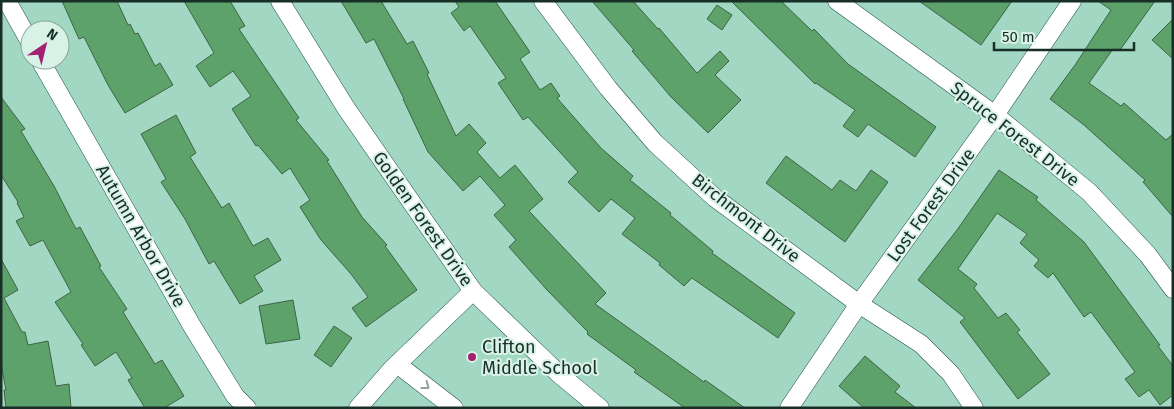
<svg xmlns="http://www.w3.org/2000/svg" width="1174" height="409" font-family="'Fira Sans',sans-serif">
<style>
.building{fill:#5ea26b;stroke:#3f6345}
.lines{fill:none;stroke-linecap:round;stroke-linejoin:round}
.minor-casing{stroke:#1e5342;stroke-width:19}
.minor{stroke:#fff;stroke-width:18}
.oneway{stroke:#97a19d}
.poi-dot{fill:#a42271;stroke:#d8f2e7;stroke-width:2}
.labels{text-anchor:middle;stroke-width:4;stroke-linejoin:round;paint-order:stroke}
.street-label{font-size:18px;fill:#182e26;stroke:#d8f2e7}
.poi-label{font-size:18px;fill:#182e26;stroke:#d8f2e7;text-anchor:start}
</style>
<rect width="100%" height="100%" fill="#a2d8c3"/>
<g class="building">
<path d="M62,1H117L128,25L130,24L135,34L138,33L155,66L160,63L173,85L125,113L108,85L84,37L79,39Z"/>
<path d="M184,1H230L245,26L239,29L299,118L296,120L329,160L327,161L362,217L387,245L385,246L417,290L366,327L352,308L368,297L351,274L321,240L300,207L310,200L290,168L282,174L258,145L256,146L232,109L251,96L233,71L210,87L196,66L214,53Z"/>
<path d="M341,1H381L407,44L413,41L429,73L427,74L456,136L469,124L486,143L477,152L500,178L515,165L543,199L529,211L606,293L595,304L704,382L705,380L745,408H685L634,372L636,370L587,334L588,332L547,290L509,247L516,240L494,215L505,205L480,176L463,191L428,152L403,99H404L374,39L366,43Z"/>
<path d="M455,1H495L530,52L520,59L540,90L551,83L560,96L557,98L601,148L633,176L630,180L671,213L670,215L713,251L712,253L795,313L778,338L692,278L684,286L659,265L660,263L622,234L635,218L611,199L599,212L568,182L578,172L528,117L523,120L498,83L506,78L470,26L464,31L451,13L459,7Z"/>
<path d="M592,1H633L658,29L659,28L697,73L720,51L729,61L715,75L741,100L708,133L671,97L632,51L634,50Z"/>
<path d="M731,1H781L812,31L814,29L848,64L936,127L915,157L868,124L858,137L843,126L855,110L816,83L815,84Z"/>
<path d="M919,1H1012L981,45Z"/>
<path d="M1098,1H1155L1120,50L1113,49L1089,83L1121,106L1124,103L1166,140L1173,134V217L1143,182L1145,180L1084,125L1050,99L1075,65L1111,10Z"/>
<path d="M717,5L732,15L722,30L707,19Z"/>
<path d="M1173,19V59L1152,40Z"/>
<path d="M1,97L25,129L21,131L54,186L76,229L80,227L101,266L99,267L127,309L123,312L155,364L162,360L184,396L164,408H145L128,380L132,378L116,352L95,366L81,345L83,344L55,302L71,292L43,240L30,246L16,221L24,217L17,203L18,202L1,175Z"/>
<path d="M176,115L196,153L190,157L222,208L229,203L253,246L268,238L281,260L254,276L263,291L240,304L214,261L209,264L185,219L161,182L166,179L141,134Z"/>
<path d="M786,156L832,190L840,180L856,191L871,170L888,182L845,242L766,183Z"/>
<path d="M999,170L1038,197L1036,200L1084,242L1160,345L1158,346L1173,366V395L1160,405L1149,390L1139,397L1125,379L1135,372L1091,312L1084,317L1053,273L1048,278L1034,266L1039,260L1020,243L1027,234L997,213L958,269L977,284L974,288L998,318L1006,313L1020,330L1017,332L1050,374L1018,399L960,322L965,318L918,280L957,230Z"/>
<path d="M1,259L18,290L4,298L22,332H25L28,345L48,341L56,386L69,384L71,408H6L4,390H6L1,364Z"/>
<path d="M293,300L300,339L266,344L259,306Z"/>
<path d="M334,326L352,338L331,367L314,355Z"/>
<path d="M865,356L900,386L895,392L916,408H864L839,386Z"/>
</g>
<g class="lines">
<defs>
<g id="minor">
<path d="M7,1L30,42"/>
<path d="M280,1L346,108L473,291L559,374L600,408"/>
<path d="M543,1L608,88L655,143L715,198L859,304L921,344L951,374L974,408"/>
<path d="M837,1L995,115L1089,192L1148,255L1173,289"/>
<path d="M40,60L192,326L235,396L247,408"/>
<path d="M397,364L454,408"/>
<path d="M358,408L392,369L473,291"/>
<path d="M789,408L859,304L995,115L1072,1"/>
</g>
</defs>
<use href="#minor" class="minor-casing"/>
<use href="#minor" class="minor"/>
</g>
<defs><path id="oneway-chevron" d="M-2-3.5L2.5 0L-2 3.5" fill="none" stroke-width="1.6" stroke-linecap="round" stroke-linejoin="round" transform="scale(1.25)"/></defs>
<use class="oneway" href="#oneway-chevron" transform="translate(426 386) rotate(37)"/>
<circle class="poi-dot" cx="472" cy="357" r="5"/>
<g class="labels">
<g class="street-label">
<text transform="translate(1015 134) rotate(38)" y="6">Spruce Forest Drive</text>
<text transform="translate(931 205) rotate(-54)" y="6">Lost Forest Drive</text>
<text transform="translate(746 218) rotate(38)" y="6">Birchmont Drive</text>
<text transform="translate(423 219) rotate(55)" y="6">Golden Forest Drive</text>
<text transform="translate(141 236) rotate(60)" y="6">Autumn Arbor Drive</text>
</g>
<g class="poi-label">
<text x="482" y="353">Clifton<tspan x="482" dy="21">Middle School</tspan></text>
</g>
</g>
<rect width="1174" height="409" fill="none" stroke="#182e26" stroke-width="5"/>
<g transform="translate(45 45) rotate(35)"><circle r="24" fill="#d8f2e7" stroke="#8ba49a"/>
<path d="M0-4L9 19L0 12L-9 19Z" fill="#a42271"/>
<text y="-8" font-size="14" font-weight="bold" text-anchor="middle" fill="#182e26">N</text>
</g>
<path d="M994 42v8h140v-8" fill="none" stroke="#182e26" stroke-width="2.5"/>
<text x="1002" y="42" font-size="15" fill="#182e26" stroke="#d8f2e7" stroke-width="4" paint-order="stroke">50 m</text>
</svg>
